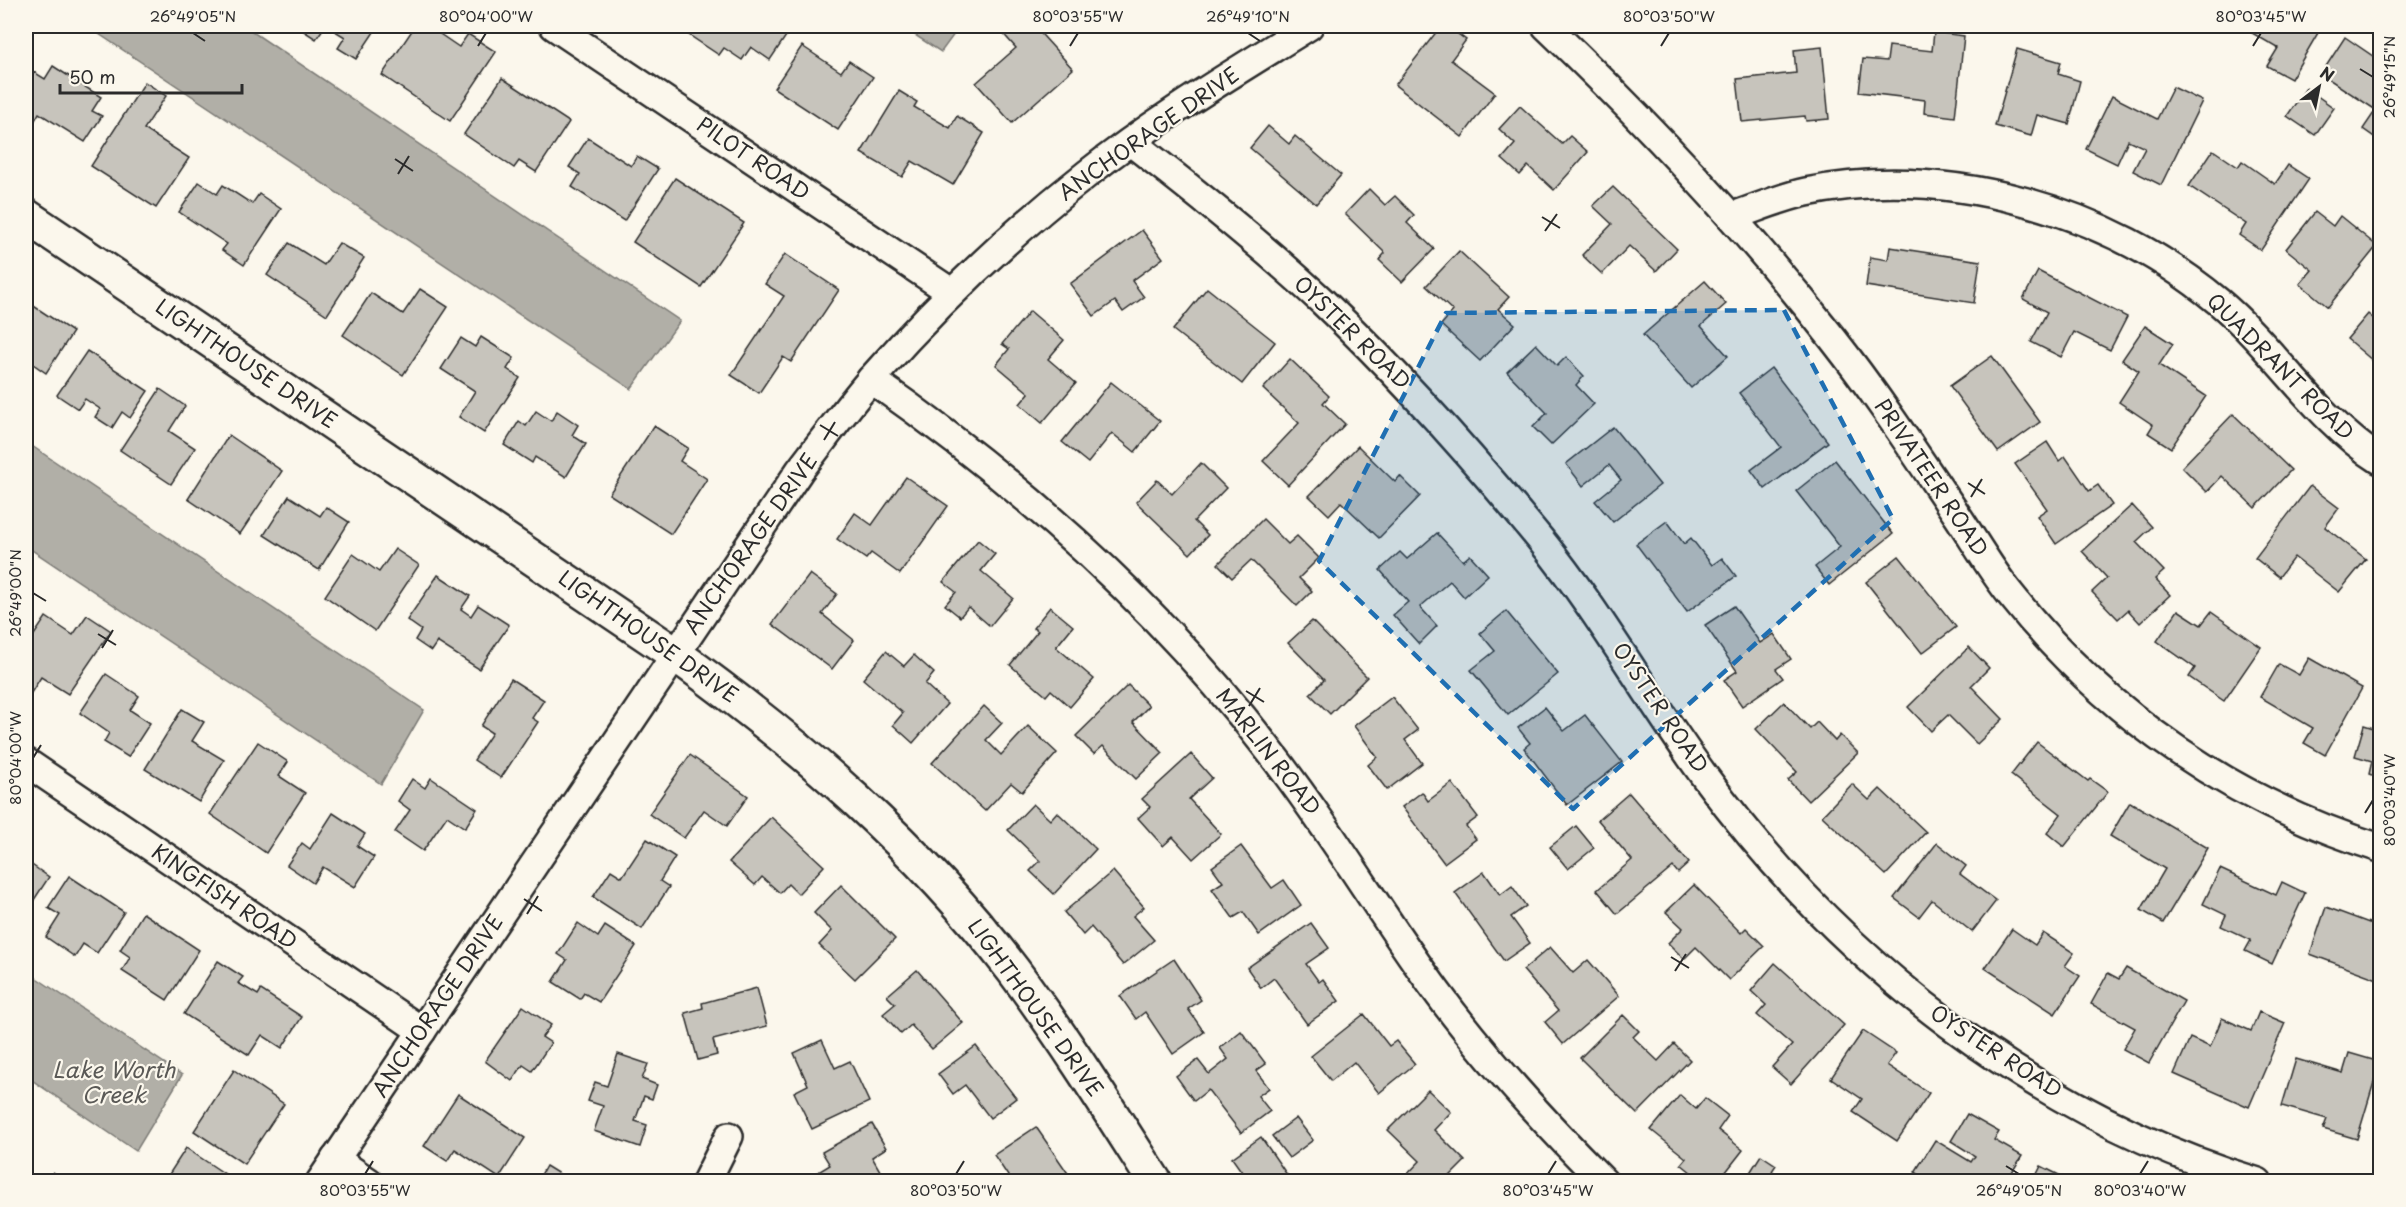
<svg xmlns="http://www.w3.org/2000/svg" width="2406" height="1207" font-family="'Playpen Sans',sans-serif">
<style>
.water{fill:#b1afa7;stroke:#7b7a75;stroke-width:1.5}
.building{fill:#c7c4bc;stroke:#2b2b2b;stroke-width:1.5}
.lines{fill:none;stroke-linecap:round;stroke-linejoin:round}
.minor-casing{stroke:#2b2b2b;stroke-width:32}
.tertiary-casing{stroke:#2b2b2b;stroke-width:38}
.minor{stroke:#fbf7ec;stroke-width:27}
.tertiary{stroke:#fbf7ec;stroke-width:33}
.marked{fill:#1f6fb2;fill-opacity:0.2;stroke:#1f6fb2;stroke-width:4.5;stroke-dasharray:12 8;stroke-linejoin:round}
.ticks{fill:none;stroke:#2b2b2b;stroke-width:2}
.labels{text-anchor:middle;stroke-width:4.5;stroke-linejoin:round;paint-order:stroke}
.street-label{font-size:21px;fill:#2b2b2b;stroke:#fbf7ec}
.water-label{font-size:22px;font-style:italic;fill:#5a5956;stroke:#fbf7ec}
.neatline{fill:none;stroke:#2b2b2b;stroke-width:2}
.ticks-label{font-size:15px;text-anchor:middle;fill:#2b2b2b}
</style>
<rect width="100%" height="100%" fill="#fbf7ec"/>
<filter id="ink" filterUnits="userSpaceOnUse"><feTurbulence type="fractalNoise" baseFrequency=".0167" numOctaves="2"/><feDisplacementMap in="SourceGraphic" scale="12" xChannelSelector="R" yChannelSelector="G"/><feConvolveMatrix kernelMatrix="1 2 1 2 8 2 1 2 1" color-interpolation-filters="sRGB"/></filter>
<g filter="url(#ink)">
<g class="water">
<path d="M87,26H244L680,321L631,389Z"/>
<path d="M901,26H960L941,52Z"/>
<path d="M26,442L424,710L381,784L26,546Z"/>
<path d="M26,971L182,1075L136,1151L26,1076Z"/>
</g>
<g class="building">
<path d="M296,26H325L316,39Z"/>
<path d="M327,26H378L356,59L338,48L345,37Z"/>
<path d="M415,26H428L459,47L468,34L496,52L450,121L382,75Z"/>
<path d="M686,26H783L790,30L770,60L751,47L742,60L724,48L719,55L683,31Z"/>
<path d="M1005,26H1034L1073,69L1012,123L976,83L1016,48L1000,30Z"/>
<path d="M1148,26H1160L1157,31Z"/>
<path d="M1441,26H1447L1466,40L1451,60L1495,93L1462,137L1395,85Z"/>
<path d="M2240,26H2322L2291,79L2267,66L2278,48Z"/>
<path d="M1934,32L1964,36L1955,117L1924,113L1925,100L1859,92L1863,59L1887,61L1889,46L1932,51Z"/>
<path d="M2345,37L2380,61V141L2363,129L2376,110L2321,74Z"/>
<path d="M802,46L841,72L849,61L873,77L838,130L774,88Z"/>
<path d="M1822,47L1829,119L1806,121L1805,116L1742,122L1737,79L1796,73L1794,50Z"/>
<path d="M2017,49L2061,62L2058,74L2080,81L2069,124L2037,115L2031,136L1995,126Z"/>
<path d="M53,66L101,97L92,111L102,116L85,142L39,113L34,122L26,117V85L34,72L45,79Z"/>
<path d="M502,78L569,122L536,172L519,161L514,168L464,134Z"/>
<path d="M145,82L166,96L144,129L189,158L156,208L91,166Z"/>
<path d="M2173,87L2202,101L2161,185L2133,171L2145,148L2128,140L2117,164L2086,149L2112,96L2157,119Z"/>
<path d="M2306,88L2334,108L2315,135L2287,116Z"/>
<path d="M899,91L917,102L914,107L950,128L957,116L984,133L953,185L912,161L902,177L861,153Z"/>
<path d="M1520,106L1562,144L1570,136L1588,152L1554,190L1528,166L1520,175L1502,159L1515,144L1499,129Z"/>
<path d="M1268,126L1289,144L1295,136L1341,175L1316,204L1250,148Z"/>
<path d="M588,138L631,166L637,156L658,169L624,221L572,187L580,174L569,167Z"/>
<path d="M2213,150L2238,167L2242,161L2275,184L2288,165L2309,179L2261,250L2239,235L2246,224L2189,186Z"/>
<path d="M675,178L744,223L701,287L633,242Z"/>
<path d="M199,182L217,194L223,185L252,204L259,194L281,209L244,265L222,250L227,244L179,212Z"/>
<path d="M1613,187L1677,249L1656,271L1629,246L1602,274L1582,255L1612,224L1593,206Z"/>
<path d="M1369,189L1385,205L1395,196L1414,215L1407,223L1434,249L1402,282L1379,260L1385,253L1345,214Z"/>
<path d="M2315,212L2333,226L2340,216L2377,246L2328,307L2300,284L2312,270L2286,249Z"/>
<path d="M1142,230L1163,258L1132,281L1144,297L1123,312L1115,301L1094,316L1070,284Z"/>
<path d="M289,243L324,265L339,243L364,258L327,315L267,275Z"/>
<path d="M1890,247L1980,261L1974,303L1866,286L1870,257L1888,260Z"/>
<path d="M1459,251L1509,297L1498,309L1515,324L1480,361L1441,325L1453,311L1426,286Z"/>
<path d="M785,254L839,290L791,362L783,357L759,393L731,375L784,296L765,284Z"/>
<path d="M2038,271L2127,317L2110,350L2074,332L2061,357L2031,342L2047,312L2023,299Z"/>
<path d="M1705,281L1726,304L1701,326L1728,356L1691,388L1643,335Z"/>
<path d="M1207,288L1275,342L1242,384L1173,330Z"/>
<path d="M420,289L448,307L403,375L343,335L371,293L403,314Z"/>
<path d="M26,301L73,332L46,373L26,359Z"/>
<path d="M1030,311L1064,340L1048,359L1076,383L1042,423L1020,404L1029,393L996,365L1009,349L1002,344Z"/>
<path d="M2368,314L2380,324V367L2347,339Z"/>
<path d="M2145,326L2173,344L2159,365L2206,396L2171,448L2148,433L2153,425L2119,402L2139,371L2122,360Z"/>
<path d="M481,337L514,358L507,369L520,378L484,433L459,417L475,391L441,369L461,338L475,347Z"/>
<path d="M1536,344L1557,366L1566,357L1584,376L1576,385L1594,404L1551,445L1533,427L1547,413L1507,372Z"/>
<path d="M87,351L148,391L130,418L122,412L112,428L95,417L100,409L85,399L78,409L57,395Z"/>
<path d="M1992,356L2040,422L1998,452L1950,386Z"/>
<path d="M1290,359L1329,396L1323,403L1345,424L1288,485L1263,461L1299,423L1263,389Z"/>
<path d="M1771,368L1828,442L1765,489L1751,470L1781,447L1739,393Z"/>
<path d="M1111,382L1160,421L1135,452L1112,433L1088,463L1062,442Z"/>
<path d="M160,389L185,406L169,431L195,448L171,484L120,450Z"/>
<path d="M536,411L551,421L557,411L578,425L572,435L586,444L566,477L535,457L532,463L504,445L519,421L526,426Z"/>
<path d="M2233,414L2291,470L2255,508L2222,476L2207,492L2182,467Z"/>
<path d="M654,426L688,448L680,461L707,479L671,534L609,494Z"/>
<path d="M1613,427L1660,485L1613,522L1595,501L1621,480L1609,465L1583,486L1566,464Z"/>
<path d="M229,435L282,471L240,534L188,499Z"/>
<path d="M2047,442L2059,461L2065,456L2089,491L2098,485L2112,505L2056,544L2037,516L2047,509L2015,464Z"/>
<path d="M1358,446L1395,482L1400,476L1420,496L1379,538L1341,502L1329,515L1309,496Z"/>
<path d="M1835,460L1893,534L1829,585L1815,567L1840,547L1796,491Z"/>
<path d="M1201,463L1226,488L1194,521L1208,535L1190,554L1136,502L1157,480L1172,494Z"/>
<path d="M906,477L948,506L900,574L871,553L866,559L837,539L855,513L872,525Z"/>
<path d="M2310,486L2339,508L2325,527L2366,559L2339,592L2294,557L2279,577L2255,558Z"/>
<path d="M289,496L320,516L326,507L349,522L319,570L264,535Z"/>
<path d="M2132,505L2152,527L2136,542L2164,571L2155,579L2170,595L2140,623L2128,610L2118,619L2092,592L2107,578L2082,551Z"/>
<path d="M1263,519L1288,544L1297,536L1319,558L1299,578L1312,591L1297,606L1251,560L1232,578L1218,564Z"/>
<path d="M1667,521L1684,544L1691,538L1712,565L1722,558L1736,576L1687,612L1636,544Z"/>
<path d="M1437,533L1463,561L1470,555L1488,575L1464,597L1450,581L1420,607L1437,626L1419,644L1393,615L1408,602L1380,570L1400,552L1407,559Z"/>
<path d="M978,540L995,554L981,571L1013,598L990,626L968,607L960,617L945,605L956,592L943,582Z"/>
<path d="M395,549L419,565L375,631L325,596L353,554L379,572Z"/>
<path d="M1899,556L1956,627L1922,653L1866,582Z"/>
<path d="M810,574L837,594L822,614L854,640L832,669L772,624Z"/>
<path d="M438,575L470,596L461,609L471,616L478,605L509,625L479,669L437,642L431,651L415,640L421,630L407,620Z"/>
<path d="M1734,606L1760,643L1774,634L1791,659L1776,669L1783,678L1742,706L1724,680L1737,671L1705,625Z"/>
<path d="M1050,607L1073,626L1056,647L1094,679L1070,707L1051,690L1046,696L1010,665L1038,631L1033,628Z"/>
<path d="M2178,610L2201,625L2211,612L2261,647L2224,701L2189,677L2195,668L2157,641Z"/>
<path d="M1506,611L1558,674L1508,715L1471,670L1495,651L1480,633Z"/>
<path d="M87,615L111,631L68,694L41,677L31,693L26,689V647L46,617L73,635Z"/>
<path d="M1312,621L1367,677L1330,714L1310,694L1324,680L1288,643Z"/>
<path d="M1969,647L1989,668L1971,686L2003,719L1977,744L1948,715L1931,731L1908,707Z"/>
<path d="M886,651L904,666L914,655L934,673L925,684L947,704L913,743L893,725L903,713L863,679Z"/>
<path d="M2309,658L2362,688L2325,755L2304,743L2313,728L2260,697L2279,664L2299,675Z"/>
<path d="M106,674L139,696L130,710L150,723L128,757L104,742L109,733L80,713Z"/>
<path d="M511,679L544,700L532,718L538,722L501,778L474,760L492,733L481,726Z"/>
<path d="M1128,685L1149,706L1133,722L1163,753L1136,779L1103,746L1094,754L1076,736Z"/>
<path d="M1392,697L1418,730L1405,740L1422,763L1387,790L1368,765L1377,757L1354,726Z"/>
<path d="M1784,702L1810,729L1817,722L1835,741L1840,735L1858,753L1808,801L1788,780L1797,772L1756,729Z"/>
<path d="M984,706L1002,723L986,740L1001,755L1028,726L1057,753L1022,792L1011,783L985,811L932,763Z"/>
<path d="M1545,707L1564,731L1585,715L1622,762L1567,805L1524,748L1530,743L1518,728Z"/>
<path d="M182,709L204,722L192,741L224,760L199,802L145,769Z"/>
<path d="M2364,725L2380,730V778L2369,774L2372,761L2355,756Z"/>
<path d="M258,742L288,762L279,776L305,793L266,853L210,814Z"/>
<path d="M2037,742L2088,781L2090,779L2108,792L2064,847L2047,833L2061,814L2011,775Z"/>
<path d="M1191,754L1212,778L1189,799L1221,834L1193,859L1173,837L1163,846L1138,818L1150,807L1142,799Z"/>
<path d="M690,755L748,796L727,826L704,810L684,838L649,814Z"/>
<path d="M431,778L477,809L465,828L447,816L423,851L395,832L410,810L398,801L412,779L425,788Z"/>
<path d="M1452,783L1478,817L1466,826L1476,839L1444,863L1402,807L1422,792L1428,801Z"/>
<path d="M1852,784L1869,800L1880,789L1926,832L1886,875L1822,816Z"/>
<path d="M1629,793L1689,863L1678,873L1673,867L1617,914L1597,890L1632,860L1598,820Z"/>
<path d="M2130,802L2208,848L2163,923L2141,910L2165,869L2110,836Z"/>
<path d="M1033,804L1050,820L1057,812L1096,849L1054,894L1030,871L1040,861L1008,830Z"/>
<path d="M333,813L365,834L357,846L374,857L355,887L323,867L313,883L287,865L302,843L310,849Z"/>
<path d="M771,817L824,866L798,894L788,884L780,893L762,877L755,885L729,862Z"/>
<path d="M1576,826L1594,848L1568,869L1550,847Z"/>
<path d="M26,831L31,835L26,843Z"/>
<path d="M647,839L675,857L660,881L669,887L642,929L593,897L611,870L622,877Z"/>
<path d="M1937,843L1966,866L1960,874L1996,901L1972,932L1932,900L1919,917L1894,898Z"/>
<path d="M1241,846L1272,888L1284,880L1301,905L1259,935L1243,912L1233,918L1212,889L1223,882L1212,867Z"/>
<path d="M26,861L49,877L26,912Z"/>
<path d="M2220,869L2276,895L2282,882L2305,893L2272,964L2245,951L2251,940L2221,926L2226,915L2203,904Z"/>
<path d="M1113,871L1144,907L1133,916L1154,940L1123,965L1091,927L1083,935L1064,912Z"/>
<path d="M1484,872L1500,895L1512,886L1526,906L1511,917L1530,943L1504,961L1455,893Z"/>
<path d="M69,876L124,912L97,953L83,944L75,957L46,937L60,915L48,908Z"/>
<path d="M841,885L895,939L855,979L819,945L832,931L814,913Z"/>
<path d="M1694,885L1741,933L1746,928L1764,946L1729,980L1696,947L1684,959L1668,943L1683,928L1666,912Z"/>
<path d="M2326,907L2380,927V980L2310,954Z"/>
<path d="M143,913L199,950L167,1000L122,971L130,957L120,950Z"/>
<path d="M578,923L598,937L605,926L636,946L599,1002L584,993L580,999L553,982L567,960L558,954Z"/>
<path d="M1311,923L1329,948L1306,964L1319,982L1323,979L1339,1001L1307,1024L1274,978L1261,988L1247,968Z"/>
<path d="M2012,929L2035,945L2043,933L2074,953L2065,966L2080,976L2055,1014L1985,968Z"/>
<path d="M1550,947L1573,973L1588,960L1619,996L1563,1044L1545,1022L1558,1011L1523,970Z"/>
<path d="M1174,959L1201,1000L1188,1009L1204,1032L1173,1054L1145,1012L1136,1019L1120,996Z"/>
<path d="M218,961L243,977L238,983L258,995L261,990L302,1017L282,1048L262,1035L249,1055L184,1014Z"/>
<path d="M1775,963L1844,1025L1791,1084L1772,1067L1792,1045L1757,1015L1766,1005L1751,991Z"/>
<path d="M2126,968L2184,1001L2149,1063L2123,1049L2135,1028L2091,1004L2108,973L2119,979Z"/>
<path d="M917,970L963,1023L932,1049L911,1025L901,1034L883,1014L895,1004L887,996Z"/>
<path d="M757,988L767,1026L713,1040L717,1055L698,1060L685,1013L703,1008L702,1003Z"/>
<path d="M523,1006L551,1025L542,1037L551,1043L532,1071L523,1065L512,1081L485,1061Z"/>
<path d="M2259,1012L2285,1023L2249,1107L2174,1074L2190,1038L2210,1047L2222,1018L2251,1031Z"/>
<path d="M1364,1014L1389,1046L1396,1041L1415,1064L1379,1093L1354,1062L1331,1081L1311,1056Z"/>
<path d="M1623,1015L1639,1031L1633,1037L1658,1061L1674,1044L1690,1060L1637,1114L1580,1058Z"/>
<path d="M1241,1031L1266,1064L1256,1071L1269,1088L1258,1096L1270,1111L1241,1133L1208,1090L1194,1101L1176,1076L1198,1060L1209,1074L1228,1059L1220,1048Z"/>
<path d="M1863,1031L1896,1053L1887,1065L1929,1093L1897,1141L1853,1112L1862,1099L1831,1078Z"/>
<path d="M822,1040L835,1068L850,1061L869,1102L812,1129L794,1092L808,1085L794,1053Z"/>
<path d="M976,1046L1016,1098L990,1118L965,1085L953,1094L938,1074Z"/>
<path d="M2349,1053L2380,1062L2357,1139L2323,1129L2327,1119L2282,1106L2296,1059L2343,1073Z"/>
<path d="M618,1054L648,1064L642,1079L657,1085L652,1099L644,1096L635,1121L647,1125L640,1147L594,1131L603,1106L588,1101L595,1082L607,1086Z"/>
<path d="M234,1070L284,1104L244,1164L194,1131Z"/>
<path d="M1428,1090L1451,1112L1434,1130L1465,1161L1444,1182H1400L1420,1161L1388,1130Z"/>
<path d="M458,1094L525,1138L499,1178L455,1149L447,1161L424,1146Z"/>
<path d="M1680,1095L1696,1109L1705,1098L1728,1116L1718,1130L1743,1150L1718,1182H1703L1681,1164L1686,1158L1651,1130Z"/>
<path d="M1967,1114L1999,1132L1994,1140L2022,1156L2006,1182H1931L1915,1172L1935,1140L1971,1162L1975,1156L1951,1141Z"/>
<path d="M1296,1118L1313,1140L1289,1158L1272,1136Z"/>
<path d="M872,1124L886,1148L872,1157L883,1176L875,1182H802L830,1165L822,1152Z"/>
<path d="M1036,1127L1074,1182H1012L994,1155Z"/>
<path d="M26,1133L32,1138L26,1148Z"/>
<path d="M1261,1137L1292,1182H1249L1232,1158Z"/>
<path d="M186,1148L231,1178L229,1182H164Z"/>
<path d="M1761,1155L1776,1165L1772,1171L1787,1182H1744Z"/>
<path d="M546,1166L572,1182H537Z"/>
<path d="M2041,1166L2073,1182H2033Z"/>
<path d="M53,1172L67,1182H47Z"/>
</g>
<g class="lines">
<defs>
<g id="minor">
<path d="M554,26L951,292"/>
<path d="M1546,26C1649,124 1745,227 1833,339C1877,395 1917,456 1957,515C1975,542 1991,570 2011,595C2107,716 2234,802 2380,848"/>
<path d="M1131,142C1197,193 1262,245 1323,302C1401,376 1472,456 1540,539C1601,614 1648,699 1705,777C1841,963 2036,1115 2258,1182"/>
<path d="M1733,216C1757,208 1782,197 1806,192C1949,163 2109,210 2219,302C2277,351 2316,419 2380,460"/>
<path d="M871,379C1021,484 1160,607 1271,753C1331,830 1380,914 1437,992C1487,1060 1544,1122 1604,1182"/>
<path d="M26,762L422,1031"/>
<path d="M335,1159L369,1182"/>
<path d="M320,1182L800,470C824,439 847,407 873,377C938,303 1009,235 1087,174C1156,119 1234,73 1309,26"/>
<path d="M706,1182L729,1136"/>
</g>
<path id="tertiary" d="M26,216L675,654C801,745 918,846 1013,970C1064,1038 1109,1110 1155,1182"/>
</defs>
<use href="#minor" class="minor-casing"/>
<use href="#tertiary" class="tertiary-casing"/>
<use href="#minor" class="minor"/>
<use href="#tertiary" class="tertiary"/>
</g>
</g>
<path class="marked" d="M1784,310L1893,519L1573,809L1319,561L1446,313Z"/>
<path class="ticks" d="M193,33L205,41M1248,33L1260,41M478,46L486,33M1070,46L1078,33M1661,46L1669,33M2253,46L2261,33M2360,69L2373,77M395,159L413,171M398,174L409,156M1542,217L1560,228M1545,231L1557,214M820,425L838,436M824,440L835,422M1968,483L1985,494M1971,497L1982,479M33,593L46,601M98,634L116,645M102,648L113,630M1246,691L1264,702M1249,706L1260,688M33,758L41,745M2365,813L2373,800M524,899L542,911M527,914L538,896M1671,957L1689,968M1675,971L1686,954M2006,1166L2019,1174M365,1174L373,1161M956,1174L964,1161M1548,1174L1556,1161M2140,1174L2148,1161"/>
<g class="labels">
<g class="street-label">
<text transform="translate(1149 134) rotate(-35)" y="7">ANCHORAGE DRIVE</text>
<text transform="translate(753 159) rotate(34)" y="7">PILOT ROAD</text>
<text transform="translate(1352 333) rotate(44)" y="7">OYSTER ROAD</text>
<text transform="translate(246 364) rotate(34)" y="7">LIGHTHOUSE DRIVE</text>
<text transform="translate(2280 367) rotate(45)" y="7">QUADRANT ROAD</text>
<text transform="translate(1931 478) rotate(56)" y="7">PRIVATEER ROAD</text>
<text transform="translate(751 544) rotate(-55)" y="7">ANCHORAGE DRIVE</text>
<text transform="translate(648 637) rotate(35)" y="7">LIGHTHOUSE DRIVE</text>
<text transform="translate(1660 708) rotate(56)" y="7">OYSTER ROAD</text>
<text transform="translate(1268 752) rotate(52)" y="7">MARLIN ROAD</text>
<text transform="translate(224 897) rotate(34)" y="7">KINGFISH ROAD</text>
<text transform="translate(438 1006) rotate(-56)" y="7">ANCHORAGE DRIVE</text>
<text transform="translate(1035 1008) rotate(54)" y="7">LIGHTHOUSE DRIVE</text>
<text transform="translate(1996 1052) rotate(33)" y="7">OYSTER ROAD</text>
</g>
<g class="water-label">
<text x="114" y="1078">Lake Worth<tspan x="114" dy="25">Creek</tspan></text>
</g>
</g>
<rect width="2406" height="1207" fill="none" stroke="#fbf7ec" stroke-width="66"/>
<g transform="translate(2319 87) rotate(32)" stroke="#fbf7ec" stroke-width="4.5" paint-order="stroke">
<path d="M0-4.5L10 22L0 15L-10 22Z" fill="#2b2b2b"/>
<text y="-9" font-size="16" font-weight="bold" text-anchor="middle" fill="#2b2b2b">N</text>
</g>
<path d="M60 84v9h182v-9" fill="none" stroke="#2b2b2b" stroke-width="3"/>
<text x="69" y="84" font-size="18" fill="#2b2b2b" stroke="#fbf7ec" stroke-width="4.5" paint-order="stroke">50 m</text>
<rect x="33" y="33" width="2340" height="1141" class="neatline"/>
<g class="ticks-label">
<text x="193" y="22">26°49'05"N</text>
<text x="486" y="22">80°04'00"W</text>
<text x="1078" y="22">80°03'55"W</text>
<text x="1248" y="22">26°49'10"N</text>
<text x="1669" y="22">80°03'50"W</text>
<text x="2261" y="22">80°03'45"W</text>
<text transform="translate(2390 77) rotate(-90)" y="5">26°49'15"N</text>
<text transform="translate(16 593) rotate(-90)" y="5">26°49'00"N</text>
<text transform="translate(16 758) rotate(-90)" y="5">80°04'00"W</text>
<text transform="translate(2390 800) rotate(-90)" y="5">80°03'40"W</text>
<text x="365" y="1196">80°03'55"W</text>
<text x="956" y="1196">80°03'50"W</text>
<text x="1548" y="1196">80°03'45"W</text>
<text x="2019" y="1196">26°49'05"N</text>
<text x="2140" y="1196">80°03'40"W</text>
</g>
</svg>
